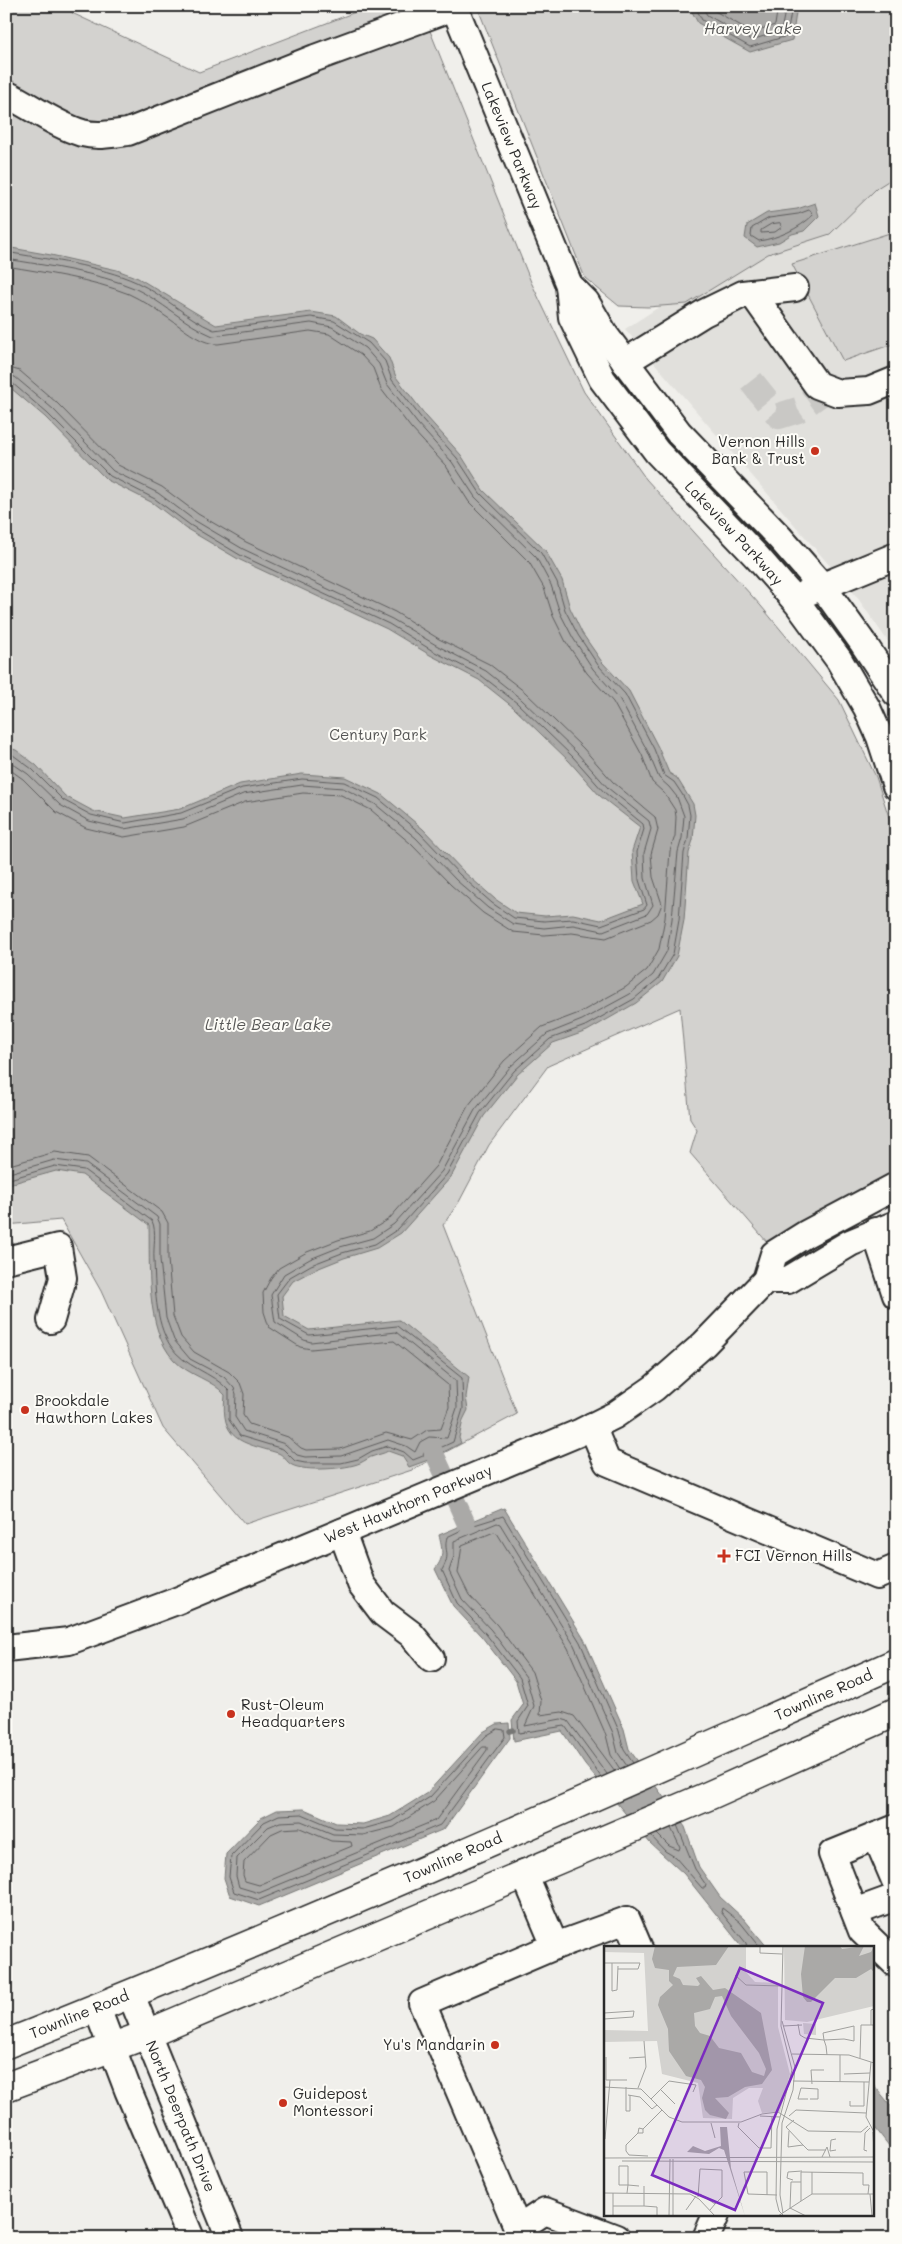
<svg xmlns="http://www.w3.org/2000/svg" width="902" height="2244" font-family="Mali,sans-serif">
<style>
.built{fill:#e1e0dc}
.green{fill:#d3d2cf;stroke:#7f7e7d}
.water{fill:#aaa9a7;stroke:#777775}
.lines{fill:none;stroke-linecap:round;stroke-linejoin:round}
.shore{stroke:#5e5d5d;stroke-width:1}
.stream{stroke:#777775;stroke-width:5.5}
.canal{stroke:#aaa9a7;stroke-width:19}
.minor-tunnel{stroke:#c9c8c5;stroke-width:26;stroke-dasharray:26 13;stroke-linecap:butt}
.minor-casing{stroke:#2b2b2b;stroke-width:30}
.major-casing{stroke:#2b2b2b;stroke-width:31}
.minor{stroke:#fdfcf7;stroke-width:26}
.major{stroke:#fdfcf7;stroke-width:28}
.poi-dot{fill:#c8321e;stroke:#fdfcf7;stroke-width:2}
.labels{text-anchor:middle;stroke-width:4;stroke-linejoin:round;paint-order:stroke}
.street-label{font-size:15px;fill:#2b2b2b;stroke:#fdfcf7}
.poi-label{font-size:15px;fill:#2b2b2b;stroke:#fdfcf7;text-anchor:start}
.park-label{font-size:15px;fill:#555554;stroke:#fdfcf7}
.water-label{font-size:16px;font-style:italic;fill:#575756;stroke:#fdfcf7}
.inset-road{fill:none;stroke:#a1a19e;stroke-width:1}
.view{fill:#7b2cbf;fill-opacity:0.15;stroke:#7b2cbf;stroke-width:2.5}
.inset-edge{fill:none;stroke:#2b2b2b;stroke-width:2.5}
</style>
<rect width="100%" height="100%" fill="#f0efeb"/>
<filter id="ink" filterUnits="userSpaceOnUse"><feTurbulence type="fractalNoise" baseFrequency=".02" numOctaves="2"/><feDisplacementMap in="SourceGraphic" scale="10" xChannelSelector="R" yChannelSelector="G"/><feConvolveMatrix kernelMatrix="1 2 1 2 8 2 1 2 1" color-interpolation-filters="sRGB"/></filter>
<g filter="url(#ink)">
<path class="built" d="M896,154V653L857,597L625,329Z"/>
<g class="green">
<path d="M6,6H69L72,13L199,72L371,6H420L531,282L584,392L646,479L761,606L839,700L876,777L896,839V1178L843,1199L767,1242L690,1153L697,1130L690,1119L680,1008L548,1066L489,1145L459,1202L443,1225L517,1414L412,1470L245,1524L163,1428L101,1291L61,1220L6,1225Z"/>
<path d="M477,6H896V176L877,188L830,234L768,254L687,304L648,307L619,306L585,278Z"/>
<path d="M896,231V343L843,361L792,264Z"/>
</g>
<g class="water">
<path d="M689,6H797L792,40L750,52L698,23Z"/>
<path d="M815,203L819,216L804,231L792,234L779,242L757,247L745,238L747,225L767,213L797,209Z"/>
<path d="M6,247L51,255L117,270L138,278L216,325L311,312L336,316L360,334L372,339L389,358L396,377L426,416L461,455L483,490L545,550L562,580L570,608L582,633L602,662L629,691L658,747L669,773L677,778L693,804L695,815L693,840L689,853L684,920L677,956L662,982L636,1003L587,1031L553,1043L517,1075L484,1116L451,1177L401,1233L377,1248L344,1258L314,1270L293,1281L282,1296L284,1316L309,1330L399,1320L469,1377L466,1397L468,1410L463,1420L459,1438L461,1443L438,1455L435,1447L428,1450L431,1459L409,1467L402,1456L388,1451C383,1454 379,1454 374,1456C369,1457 365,1461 360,1463C347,1469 305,1472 292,1465C286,1462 284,1455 278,1453C241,1442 220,1441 225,1395C212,1379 189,1376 174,1360C145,1329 150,1265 149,1225L82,1175L56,1171L6,1185V747L16,750L36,765L65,796L93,811L125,818L180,809L240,784L302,774L345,777L381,794L423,829L464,872L495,899L516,913L545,916L573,914L601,920L643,904L634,881L632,851L640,827L600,796L569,761L513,707L479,680L430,655L387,629L238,559L187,529L153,503L107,480L45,417L6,384Z"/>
<path d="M504,1508L584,1639L624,1729L629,1749L685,1827L699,1867L720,1897L744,1919L768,1948H743L684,1874L650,1843L585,1765L562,1731L514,1741L512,1720L523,1705L516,1681L482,1637L453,1606L435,1569C445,1557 442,1549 439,1535Z"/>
<path d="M509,1723L510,1738L444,1829L259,1906L230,1896L224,1878L226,1854L261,1818L277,1810L304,1809L336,1823L363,1824L390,1816L427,1793L483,1732L497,1724Z"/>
<path d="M873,2084L896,2112V2155L873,2125Z"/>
</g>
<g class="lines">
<g class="shore">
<path d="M695,6L702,20L750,47L787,36L792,6"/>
<path d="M702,6L707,15L751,40L781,31L786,6"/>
<path d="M710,6L713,10L752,32L775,25L778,6"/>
<path d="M810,210L813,215C799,229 778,238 759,241L751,236L752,228L769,218L798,214Z"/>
<path d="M780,223L782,227L775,232L761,233V230L771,224Z"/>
<path d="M6,252C45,259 101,266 136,282C164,295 186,318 214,330L311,317L334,321L369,343L385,361L392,380L422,419L457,458L480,493L541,553L557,582L565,610L578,635L598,665L625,694L654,749L664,775L674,782L682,794L688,805L690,815L688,839L684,853L679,920L673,954L658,979L634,999L585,1026L550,1039L514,1071L480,1113L447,1174L398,1229L375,1244L342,1253L311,1265L290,1277L277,1294L280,1319L309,1335L397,1326L462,1378L463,1409L453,1442L442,1447L435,1442C425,1443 424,1448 423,1456L413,1460L404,1452L388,1446L372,1451L358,1459L341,1463H305L295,1461L283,1449L240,1436L229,1420V1391C212,1371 184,1368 170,1345C155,1322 155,1286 154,1259C153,1248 157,1231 152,1221L84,1170L55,1166L6,1180"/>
<path d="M6,259C44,265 99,273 134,288C162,301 184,324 213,336L311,323L332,327L365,348L379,364L387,384L417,423L452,462L475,497L536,557L551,585L560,613L573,638L593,669L619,698L648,752L659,778L669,787L677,797L684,816L682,838L678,852L672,919L667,951L653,975L630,994L582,1020L547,1034L510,1067L475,1110L442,1171L394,1224L373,1238L340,1247L310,1259L284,1274L271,1295L275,1322L304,1340L311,1342L396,1332L456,1381L457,1408L447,1438L429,1437L420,1442L415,1452L406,1446L388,1440L341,1456L305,1457L297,1455L285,1444L244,1431L235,1417L236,1394L234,1388L224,1377L190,1359L174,1340L166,1318L160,1259V1224L157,1217L86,1164L54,1160L6,1174"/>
<path d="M6,266C47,273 91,279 129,294C142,300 154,308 165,316C181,326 199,344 218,344L310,331L329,334L361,355L373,368L381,389L411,428L446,466L469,502L529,562L544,588L553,616L566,642L587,673L613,702L642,755L652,782L664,793L675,810L676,817L675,836L670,851L665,918L659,949L647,970L626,987L579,1013L542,1027L504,1061L468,1106L436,1166L389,1219L370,1231L338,1240L307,1252L279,1268L271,1278L263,1293L264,1312L269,1327L300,1347L311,1349L394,1341L448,1385L449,1407L441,1429L427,1430L412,1440L386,1433L340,1449L306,1450L301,1448L288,1437L249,1424L243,1415L244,1394L240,1383L229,1372L194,1352L181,1337L173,1316L168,1259V1223L162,1212L88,1157L55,1152L6,1166"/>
<path d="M6,367L20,371L57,403L118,465L162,487L198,514L246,542L395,612L439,639L489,664L525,692L583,748L613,782L655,817L658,830L651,854L653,877L662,904L658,914L651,920L606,938L572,933L544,935L513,932L483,913L451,885L410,843L371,810L341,795L303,793L245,802L184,827L124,837L86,828L56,812L23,779L6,767"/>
<path d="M6,375L15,377L53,409L113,471L158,493L194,520L243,549L392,619L436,645L486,671L521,699L577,753L608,788L649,821L651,829L644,853L645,878L653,905L647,914L603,931L573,925L544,928L513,924L488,908L456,880L416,838L375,804L343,788L302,785L243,794L183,819L124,829L89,821L60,805L28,774L6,759"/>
<path d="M6,381L11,382L48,414L110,476L155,499L190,525L240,555L389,624L433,651L482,676L517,703L573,757L604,792L643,824L644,829L637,852L639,880L647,905L644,909L601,925L573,919L544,921L514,918L492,903L460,875L420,833L378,798L344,782L302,779L242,788L181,813L125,823L91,815L63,800L32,769L13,755L6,752"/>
<path d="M498,1729L504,1730L505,1737L440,1825L259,1900L234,1892L229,1877L231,1856L264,1822L279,1815L302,1814L335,1828L363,1829L392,1821L430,1797L486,1736Z"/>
<path d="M483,1747H487V1750L436,1820L259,1893L239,1887L236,1876L237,1858L268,1827L280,1822L301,1821L333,1834L363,1835L394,1827L434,1801Z"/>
<path d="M615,1771L574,1716L562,1712L540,1715L541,1701L532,1672L497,1625L469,1595L458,1573L462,1545L494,1532L497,1533L568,1648L606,1735L611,1755L620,1769"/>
<path d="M607,1774L568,1721L561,1719L525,1726L534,1706L526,1677L491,1630L462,1599L449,1571L454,1556V1541L497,1523L500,1524L574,1645L613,1733L618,1753L627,1766"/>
<path d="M601,1777L565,1726L519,1733L518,1721L528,1706L520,1678L486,1634L457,1603L442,1570C452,1552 443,1552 447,1537L468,1527L503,1516L580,1642L619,1731L624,1750L633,1763"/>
<path d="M300,1828L331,1841L351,1842L352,1846L259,1885L245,1881L243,1875L244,1862L271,1834L282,1829Z"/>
<path d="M657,1834L669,1846L679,1850L680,1847L671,1828"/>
<path d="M651,1836L665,1851L675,1857L702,1888H705L706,1885L695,1869L677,1825"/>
<path d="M747,1948L746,1943L721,1912L722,1908L740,1922L761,1948"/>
</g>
<path class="stream" d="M510,1731L513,1730"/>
<path class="canal" d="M432,1448L466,1523"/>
<path class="minor-tunnel" d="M751,381L779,416L798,410L827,389"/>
<defs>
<g id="minor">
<path id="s1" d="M454,6L569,285L572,317L602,379L657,452L758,558L798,604L839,660L867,708L880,737L896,786"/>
<path d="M6,94C31,106 55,125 82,133C97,137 113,134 128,132L315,58L454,7"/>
<path d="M569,285L586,302L605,335L679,433L780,538L822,586L863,643L896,693"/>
<path d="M752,293L817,385L838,393L869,391L896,380"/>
<path d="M625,362L704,313L743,294L795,288"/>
<path d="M806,593L896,556"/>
<path d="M875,1231L896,1295"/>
<path d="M6,1260L58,1247L63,1278L51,1320"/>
<path d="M766,1280H788L850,1243L896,1224"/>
<path d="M592,1426L607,1462L877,1576L896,1568"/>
<path d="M342,1532L361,1584L383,1613L411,1634L431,1658"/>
<path id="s2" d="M6,1648L69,1641L174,1602L581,1432L615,1415L654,1388L704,1344L766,1280L774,1254L806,1234L896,1186"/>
<path d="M896,1828L832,1854L862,1931L896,1964"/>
<path d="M876,1836L896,1883"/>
<path d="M524,1873L555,1946"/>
<path d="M855,1912L896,1897"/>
<path id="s3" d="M131,1995L230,2238"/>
<path d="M97,2008L128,2090L191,2238"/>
<path d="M518,2229L545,2211L616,2238"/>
<path d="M516,2238L518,2229L422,2003L555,1946L627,1920L639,1948"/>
<path d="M706,2238L716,2215"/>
</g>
<g id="major">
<path id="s4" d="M6,2044C306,1925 601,1794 896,1663"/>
<path d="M6,2087L145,2035L708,1796L896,1712"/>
</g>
</defs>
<use href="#minor" class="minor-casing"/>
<use href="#major" class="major-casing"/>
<use href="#minor" class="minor"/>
<use href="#major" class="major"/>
</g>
</g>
<g class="poi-dot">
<circle cx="815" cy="451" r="5"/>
<circle cx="25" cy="1410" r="5"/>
<path d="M721.5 1548.5h5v5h5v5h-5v5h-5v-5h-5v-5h5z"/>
<circle cx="231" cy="1714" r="5"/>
<circle cx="495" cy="2045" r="5"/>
<circle cx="283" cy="2103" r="5"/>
</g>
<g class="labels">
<g class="street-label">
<text dy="5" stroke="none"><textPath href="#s1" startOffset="151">Lakeview Parkway</textPath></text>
<text dy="5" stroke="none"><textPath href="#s1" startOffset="606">Lakeview Parkway</textPath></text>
<text dy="5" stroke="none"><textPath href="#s2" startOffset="429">West Hawthorn Parkway</textPath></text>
<text dy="5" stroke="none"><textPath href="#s4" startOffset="889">Townline Road</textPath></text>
<text dy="5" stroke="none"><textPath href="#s4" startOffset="484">Townline Road</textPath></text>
<text dy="5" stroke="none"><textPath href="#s4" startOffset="79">Townline Road</textPath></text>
<text dy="5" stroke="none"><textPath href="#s3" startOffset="131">North Deerpath Drive</textPath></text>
</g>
<g class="poi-label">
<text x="805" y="447" text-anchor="end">Vernon Hills<tspan x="805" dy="17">Bank &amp; Trust</tspan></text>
<text x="35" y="1406">Brookdale<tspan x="35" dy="17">Hawthorn Lakes</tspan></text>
<text x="735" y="1561">FCI Vernon Hills</text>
<text x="241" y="1710">Rust-Oleum<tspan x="241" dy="17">Headquarters</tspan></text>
<text x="485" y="2050" text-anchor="end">Yu's Mandarin</text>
<text x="293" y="2099">Guidepost<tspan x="293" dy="17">Montessori</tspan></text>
</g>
<g class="park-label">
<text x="378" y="740">Century Park</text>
</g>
<g class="water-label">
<text x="753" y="34">Harvey Lake</text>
<text x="268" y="1030">Little Bear Lake</text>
</g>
</g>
<g transform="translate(604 1946)">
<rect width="270" height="270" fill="#f0efeb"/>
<path d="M0,0H142V26L151,36L174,37V81L186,128L176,166L158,167L154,155L159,142H145L129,152L128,173L99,172L94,137L58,128L53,95L0,96V84L44,85L40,7L0,6ZM180,0H270V60L203,76L181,74ZM199,77L212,78V89L200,88Z" fill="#d3d2cf"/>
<path d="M51,0H125L112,19L73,21L69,30L76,33L79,39L94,40L96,38L92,32L97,30L109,44L121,42L157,67L168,124L158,138L141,141L124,151L111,152L125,167L122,173L106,169L101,164L98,152L101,141L97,134L82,130L65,105L64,83L54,59L56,51L69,39L65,35V24L51,22L48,13ZM118,50L127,70L155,107L162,123L160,130L148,126L137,107L115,102L106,90L96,87L91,80L90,67L106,63L111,51ZM201,0H236L238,3L260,0L255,10L267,6L270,0V26L267,23L252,32H231L207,56H203L199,51L197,28ZM116,181H123L127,222L141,270L120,204L115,202L105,208L83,206L89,200L101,205L117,200Z" fill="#aaa9a7" fill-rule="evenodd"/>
<path class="inset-road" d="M156,0V7L178,8M179,0L177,80L188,124L173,183L172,253L175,265L180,270M0,17H36L34,23H14M8,17V45L13,44L14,20M131,29L142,39L177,40M0,67L30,65L29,71L0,73M178,75L191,121L189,144L178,177L176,249L179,267M194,78L196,89L201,92L220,94L240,93L250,95V80L219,87L220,94L222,100L223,109M267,79V64L270,63M179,80L198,79M188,108L245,109L270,117M2,111V134H23M25,112L41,111M256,112L257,79H270M267,116L262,171L270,186M240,128L266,127M189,135L265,136M236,136V109M260,136V160M208,138L207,124H220M0,141L37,143L65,171L78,176H137L158,168L174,166L204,185L257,186L264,180M22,141V165H26V149M34,142L42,121L40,95M57,144L71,158M24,149L36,151L48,163L53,159M47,153L65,135L92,139L89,146M204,153H194L197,142L214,143V153H206M246,155V160H260M156,170L176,171M185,170L192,164L262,167M190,174L182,181L199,199L204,204H222M107,177L111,192M135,177L134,181L155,202H167L168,170M39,183L58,164M185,185L184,201L199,199M269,186L270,206M34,187L35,182L39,183V187H34L22,199V205L25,209L44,210M1,193L6,134M232,204L226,205L227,194L232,193M263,205L260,204L261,187L266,182M218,211L223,201L226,211M0,212L270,211M18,215L270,216M208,226V248M189,234L183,232L184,226L198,225M40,240V260L53,261V270M0,247L86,248L95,253L111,270M23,247L24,239V220H15V239H24L35,240M96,248L111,258L106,264M266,248L268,270M163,249V226H140L144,248L173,249M94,251L96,223L118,224V251L111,258M197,255V236M9,260H40M186,262L187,236H197V226L259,227V239H265L264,248M186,262L202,270M82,264L92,250M9,270V247M65,270L66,213M69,270V213M174,270L208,248H270"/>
<path class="view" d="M136,22L219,57L131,264L48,229Z"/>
<rect width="270" height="270" class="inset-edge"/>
</g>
<rect width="902" height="2244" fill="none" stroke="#fdfcf7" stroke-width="25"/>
<rect x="12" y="12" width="877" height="2219" fill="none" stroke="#2b2b2b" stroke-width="2" filter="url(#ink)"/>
</svg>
